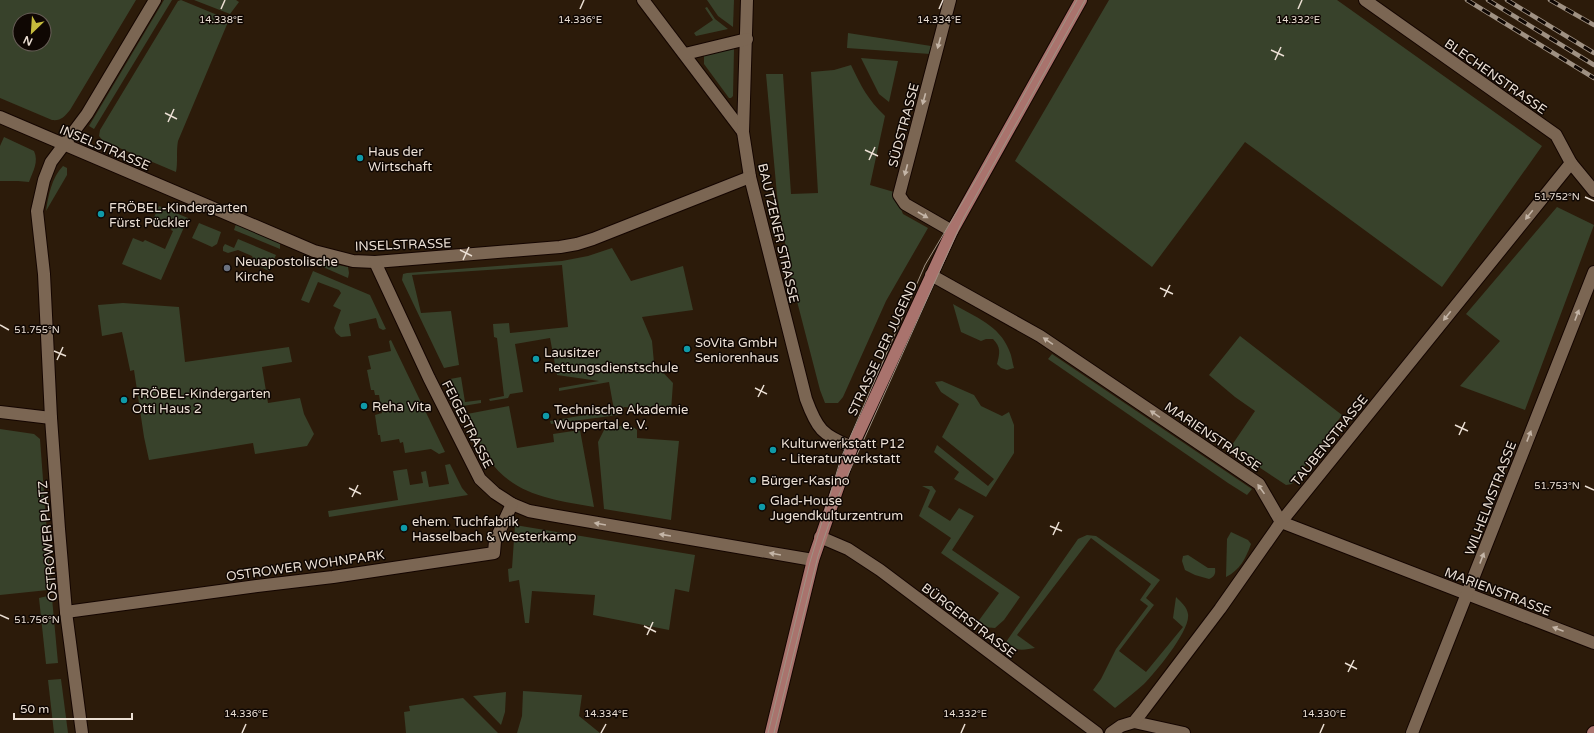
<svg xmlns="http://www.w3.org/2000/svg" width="1594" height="733" font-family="'Varela Round',sans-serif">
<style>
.green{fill:#38422b;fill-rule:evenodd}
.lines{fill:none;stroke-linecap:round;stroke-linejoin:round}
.minor-casing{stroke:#140500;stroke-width:14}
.major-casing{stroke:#140500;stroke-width:14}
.minor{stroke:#7b6653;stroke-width:12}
.major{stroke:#a9736d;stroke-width:12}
.tram{stroke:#9f9183;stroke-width:1}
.rail-casing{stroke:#9f9183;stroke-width:4.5}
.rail{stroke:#0f0703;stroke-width:3;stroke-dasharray:9;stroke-linecap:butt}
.oneway{fill:#c4b5a7}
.ticks{fill:none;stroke:#ebdfd4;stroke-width:1.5}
.culture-dot{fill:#0f9aa8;stroke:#0f0703;stroke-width:1.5}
.worship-dot{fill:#6b7280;stroke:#0f0703;stroke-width:1.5}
.labels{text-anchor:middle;stroke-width:3;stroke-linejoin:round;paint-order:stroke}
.street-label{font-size:13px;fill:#ebdfd4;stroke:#0f0703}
.poi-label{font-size:13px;fill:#ebdfd4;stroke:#0f0703;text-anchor:start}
.ticks-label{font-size:10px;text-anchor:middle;fill:#ebdfd4;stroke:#0f0703;stroke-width:3;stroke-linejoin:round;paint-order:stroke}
</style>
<rect width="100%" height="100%" fill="#2c1b0a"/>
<g class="green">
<path d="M0,0H136L70,110C64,117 61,121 52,120L0,98ZM20,20H44V44H20Z"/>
<path d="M164,0H172L94,129L89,126Z"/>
<path d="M181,0L227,19L228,22L178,141C176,152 178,162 176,172L103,141L99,136L100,130L178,1Z"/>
<path d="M194,0H236L239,2L230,14Z"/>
<path d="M707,0H734L733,27L718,16Z"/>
<path d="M1109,0H1337L1542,146L1442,287L1245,142L1152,267L1015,161Z"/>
<path d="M707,7L715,19L728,29L696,36L694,33L713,20L705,8Z"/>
<path d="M848,33L931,46L930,54L847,48Z"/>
<path d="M734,49L733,96L731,98H729L704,64V55Z"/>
<path d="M861,58L898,61L889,102L879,94Z"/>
<path d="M851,65C861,86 868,100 885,116L870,185L894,192L903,214L928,228L886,301L843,397L838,403H825L820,390L791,278L777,195L766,74H783L791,194L818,193L811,72L834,70Z"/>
<path d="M4,137L34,151C39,162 33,171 29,182L18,181H0V146Z"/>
<path d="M63,166L67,168V175L46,211C48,196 52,177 63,166Z"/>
<path d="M159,206L188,218L161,280L122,264L133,238L143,242L145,240L165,249L173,231L171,230L174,223L165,220L162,226L152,222Z"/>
<path d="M1557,207L1594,225L1525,410L1460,386L1500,341L1466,314Z"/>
<path d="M199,223L221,232L217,244L212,247L192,238Z"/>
<path d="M236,224L280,243V249L234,230Z"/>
<path d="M238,239L276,255L269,271L256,265L252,256L238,250L228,253L223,251V247L225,244L234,248Z"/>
<path d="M612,248L631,281L683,266L693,310L642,317L652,341L654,363L673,383L671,411L624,407L618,415L551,424L550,421L614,410L609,382L559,391V388L599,381L557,375L550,338L515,344L523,392L510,394L508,398L490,401L489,399L504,396L497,338L494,337L493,324L509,323L510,333L568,327L562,265L412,275L421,313L451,311L459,365L444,368L402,280L403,274L407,273L562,261L588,256Z"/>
<path d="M320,260L328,263L348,267L349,273L348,278L316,264Z"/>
<path d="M313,271L370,295L386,329L383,330L379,328L376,318L349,324L351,336L341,337L336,333L334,328L341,310L333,306L341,293L339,290L318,282L309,303L301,300Z"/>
<path d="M123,303L179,307L185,362L289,347L292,362L262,367L268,403L300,398L304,414L314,434L307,446L255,454L253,443L149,460L144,437L134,370L130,371V370L122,332L102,336L98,305Z"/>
<path d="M953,304C974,316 1000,326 1009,350C1012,356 1012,362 1014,368L1007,370L1001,368L997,364C1000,353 1001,347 993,339H986L981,341L961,332Z"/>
<path d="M1240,336L1342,415L1292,484L1286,485L1230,448L1255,411L1235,397L1209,375Z"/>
<path d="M391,340L445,452L439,454L431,449L405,453L403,442L400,443L399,439L381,442L380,435H378L375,415L382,413L379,395H375L374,390H371L367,370L371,369L368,356L391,351L389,341Z"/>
<path d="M1052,354L1252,489L1247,495L1228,483L1048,359Z"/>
<path d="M461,377L465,402L481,400V403L463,406L450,379Z"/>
<path d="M942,381L974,395L981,406L1002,416L1009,412L1014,425V453L986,497L954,479L959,472L934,452L937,445L988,486L994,479L942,437L959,404L941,392L935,382Z"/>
<path d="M509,406L517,448L554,442L553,434L580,430L594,507C554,500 513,496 488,458C479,445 474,428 467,414Z"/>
<path d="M614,426H632L637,430V438L679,441L671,520L604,509L598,442L605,428Z"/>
<path d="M0,429L34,434L40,439L51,587L48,590L0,595Z"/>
<path d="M450,464L462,488L468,495L329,517L328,511L398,500L393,471L407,469L410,485L423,483L421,472L426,471L429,487L449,484L445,465Z"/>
<path d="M922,486H932L936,491L928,507L950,521L959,508L974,516L952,550L1020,597L1004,620L995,628L983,627L977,623L999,593L941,553L951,538L919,516L930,490Z"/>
<path d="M515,525L695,555L689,592L675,589L669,630L593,615L595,595L532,591L529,623H525L519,580L509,582L508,569L512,568Z"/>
<path d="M1231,532L1248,540L1251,544C1246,558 1240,570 1226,577L1227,539Z"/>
<path d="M1087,535L1096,536L1160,580L1146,598L1154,605L1119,651L1146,672L1183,627L1173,618L1176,597C1181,602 1187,607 1188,614C1191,630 1155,673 1144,684C1135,692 1125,700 1115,708L1093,690L1101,679L1116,649L1148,606L1140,600L1151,584L1091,538L1017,635L1035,648C1025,650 1012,652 1006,642L1078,539Z"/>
<path d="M1188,555L1208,568H1215C1216,574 1214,577 1209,579L1195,575L1185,570L1182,561L1183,556Z"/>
<path d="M48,596L52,598L58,663L46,664L39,598Z"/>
<path d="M61,679L68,733H54L48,680Z"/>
<path d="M523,691L582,695L579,716L600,733H517L522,716Z"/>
<path d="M506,692L505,712L501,725L473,696Z"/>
<path d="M463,698L498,733H406L404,712L410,711L409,706Z"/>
</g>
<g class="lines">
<defs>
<g id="minor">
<path d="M643,0L743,132"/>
<path d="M747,0L743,132L750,177L806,399C817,429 822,435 852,447"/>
<path d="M950,0L899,195L905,204L952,231"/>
<path d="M1365,0L1556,135L1571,163L1594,191"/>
<path d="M685,54L747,39"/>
<path d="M0,117L314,251L353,261L375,262L560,247L577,244L593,239L750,177"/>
<path d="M375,262L429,378L480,479L495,493L512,504L529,511L551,515L813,560"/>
<path d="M931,275L1040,336L1259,484L1281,522L1594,643"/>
<path d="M0,412L51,418"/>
<path d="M820,537L848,549L880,570L1097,733"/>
<path d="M66,612L257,586L333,577L494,553L495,541L512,504"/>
<path d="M1134,722L1184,733"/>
<path d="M82,733L66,612L59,529L51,418L44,274L37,211L44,180L51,162L87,114L155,0"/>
<path d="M1111,733L1121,726L1134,722L1142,712L1220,609L1281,522L1571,163"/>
<path d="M1412,733L1594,272"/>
</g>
<g id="major">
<path d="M771,733L813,560L852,447L952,231L1081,0"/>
<path d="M1593,733L1594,732"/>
</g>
</defs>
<use href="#minor" class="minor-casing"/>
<use href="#major" class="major-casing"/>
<use href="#minor" class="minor"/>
<use href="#major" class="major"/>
<g class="tram">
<path d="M768,733L810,562L841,458L925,265L980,173L1077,0"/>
<path d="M774,733L818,556L838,497L964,217L1085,0"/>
</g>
<defs>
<g id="rail">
<path d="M1467,0L1594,78"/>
<path d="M1488,0L1594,65"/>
<path d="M1507,0L1594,53"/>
<path d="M1550,0L1594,25"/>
</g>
</defs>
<use href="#rail" class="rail-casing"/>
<use href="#rail" class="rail"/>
</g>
<defs><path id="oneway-solid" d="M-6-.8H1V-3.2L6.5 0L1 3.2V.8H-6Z"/></defs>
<g class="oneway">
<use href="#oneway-solid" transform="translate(939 43) rotate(105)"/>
<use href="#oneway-solid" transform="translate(924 99) rotate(105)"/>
<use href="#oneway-solid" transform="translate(906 170) rotate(105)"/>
<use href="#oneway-solid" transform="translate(923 215) rotate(30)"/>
<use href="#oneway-solid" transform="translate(1529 215) rotate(129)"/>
<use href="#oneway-solid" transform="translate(1577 315) rotate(-69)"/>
<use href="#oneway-solid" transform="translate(1447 316) rotate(129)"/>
<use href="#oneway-solid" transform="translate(1048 341) rotate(-146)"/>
<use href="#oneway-solid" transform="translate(1155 414) rotate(-146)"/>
<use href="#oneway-solid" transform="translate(1529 436) rotate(-69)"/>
<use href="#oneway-solid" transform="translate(1261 489) rotate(-125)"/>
<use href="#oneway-solid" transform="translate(600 524) rotate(-170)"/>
<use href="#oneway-solid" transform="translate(665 535) rotate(-171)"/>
<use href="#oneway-solid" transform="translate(775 554) rotate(-170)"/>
<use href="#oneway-solid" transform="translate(1482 558) rotate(-69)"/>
<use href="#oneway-solid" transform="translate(1558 629) rotate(-159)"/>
</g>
<path class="ticks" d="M221,9L225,0M580,9L584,0M939,9L943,0M1298,9L1302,0M1271,50L1284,56M1275,60L1281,47M165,113L177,119M168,122L174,109M865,150L878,156M869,160L875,147M1585,197L1594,201M460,250L472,256M463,260L469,247M1160,288L1173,294M1164,297L1170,285M0,325L9,330M54,351L66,356M57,360L63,347M755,388L767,394M758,397L764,385M1455,425L1468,431M1459,435L1465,422M1585,486L1594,490M349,488L361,494M352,497L358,485M1050,526L1062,531M1053,535L1059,522M0,615L9,619M644,626L656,632M647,635L653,622M1345,663L1357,669M1348,672L1354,660M242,733L246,724M601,733L606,724M961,733L965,724M1320,733L1324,724"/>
<g class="culture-dot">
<circle cx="360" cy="158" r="4"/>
<circle cx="101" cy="214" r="4"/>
<circle cx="687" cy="349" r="4"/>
<circle cx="536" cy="359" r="4"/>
<circle cx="124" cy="400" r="4"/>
<circle cx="364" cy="406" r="4"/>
<circle cx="546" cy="416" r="4"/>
<circle cx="773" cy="450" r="4"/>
<circle cx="753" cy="480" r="4"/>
<circle cx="762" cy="507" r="4"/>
<circle cx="404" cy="528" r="4"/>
</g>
<circle class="worship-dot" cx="227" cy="268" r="4"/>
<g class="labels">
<g class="street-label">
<text transform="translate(1496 76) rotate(35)" y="5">BLECHENSTRASSE</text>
<text transform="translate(903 125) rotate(-75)" y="5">SÜDSTRASSE</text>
<text transform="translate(105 147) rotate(23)" y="5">INSELSTRASSE</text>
<text transform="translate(779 233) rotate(77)" y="5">BAUTZENER STRASSE</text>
<text transform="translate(403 244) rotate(-2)" y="5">INSELSTRASSE</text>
<text transform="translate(882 348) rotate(-65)" y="5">STRASSE DER JUGEND</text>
<text transform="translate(468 424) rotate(63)" y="5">FEIGESTRASSE</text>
<text transform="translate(1213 436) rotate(34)" y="5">MARIENSTRASSE</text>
<text transform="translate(1329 440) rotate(-51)" y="5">TAUBENSTRASSE</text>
<text transform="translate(1490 498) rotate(-69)" y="5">WILHELMSTRASSE</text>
<text transform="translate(47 541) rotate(-95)" y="5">OSTROWER PLATZ</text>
<text transform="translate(305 565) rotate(-8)" y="5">OSTROWER WOHNPARK</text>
<text transform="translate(1498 591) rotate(21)" y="5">MARIENSTRASSE</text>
<text transform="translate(969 620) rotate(37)" y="5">BÜRGERSTRASSE</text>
</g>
<g class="poi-label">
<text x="368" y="156">Haus der<tspan x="368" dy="15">Wirtschaft</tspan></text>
<text x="109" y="212">FRÖBEL-Kindergarten<tspan x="109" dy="15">Fürst Pückler</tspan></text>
<text x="235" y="266">Neuapostolische<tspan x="235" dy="15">Kirche</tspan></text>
<text x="695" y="347">SoVita GmbH<tspan x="695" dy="15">Seniorenhaus</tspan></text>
<text x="544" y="357">Lausitzer<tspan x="544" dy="15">Rettungsdienstschule</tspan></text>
<text x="132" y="398">FRÖBEL-Kindergarten<tspan x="132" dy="15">Otti Haus 2</tspan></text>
<text x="372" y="411">Reha Vita</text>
<text x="554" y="414">Technische Akademie<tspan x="554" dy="15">Wuppertal e. V.</tspan></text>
<text x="781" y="448">Kulturwerkstatt P12<tspan x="781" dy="15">- Literaturwerkstatt</tspan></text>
<text x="761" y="485">Bürger-Kasino</text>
<text x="770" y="505">Glad-House<tspan x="770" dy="15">Jugendkulturzentrum</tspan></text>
<text x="412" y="526">ehem. Tuchfabrik<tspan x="412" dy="15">Hasselbach &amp; Westerkamp</tspan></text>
</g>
</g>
<g class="ticks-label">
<text x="221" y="23">14.338°E</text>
<text x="580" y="23">14.336°E</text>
<text x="939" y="23">14.334°E</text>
<text x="1298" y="23">14.332°E</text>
<text x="1557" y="200">51.752°N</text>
<text x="37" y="333">51.755°N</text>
<text x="1557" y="489">51.753°N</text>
<text x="37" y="623">51.756°N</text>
<text x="246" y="717">14.336°E</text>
<text x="606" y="717">14.334°E</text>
<text x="965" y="717">14.332°E</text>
<text x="1324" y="717">14.330°E</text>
</g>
<g transform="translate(32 32) rotate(205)"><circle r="19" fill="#0f0703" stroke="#675d57"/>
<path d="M0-3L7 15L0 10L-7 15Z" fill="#c6bc3d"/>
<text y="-6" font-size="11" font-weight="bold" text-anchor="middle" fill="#ebdfd4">N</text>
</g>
<path d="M14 713v6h118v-6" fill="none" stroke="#ebdfd4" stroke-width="2"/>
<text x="20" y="713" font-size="12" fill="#ebdfd4" stroke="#0f0703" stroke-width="3" paint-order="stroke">50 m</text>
</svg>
